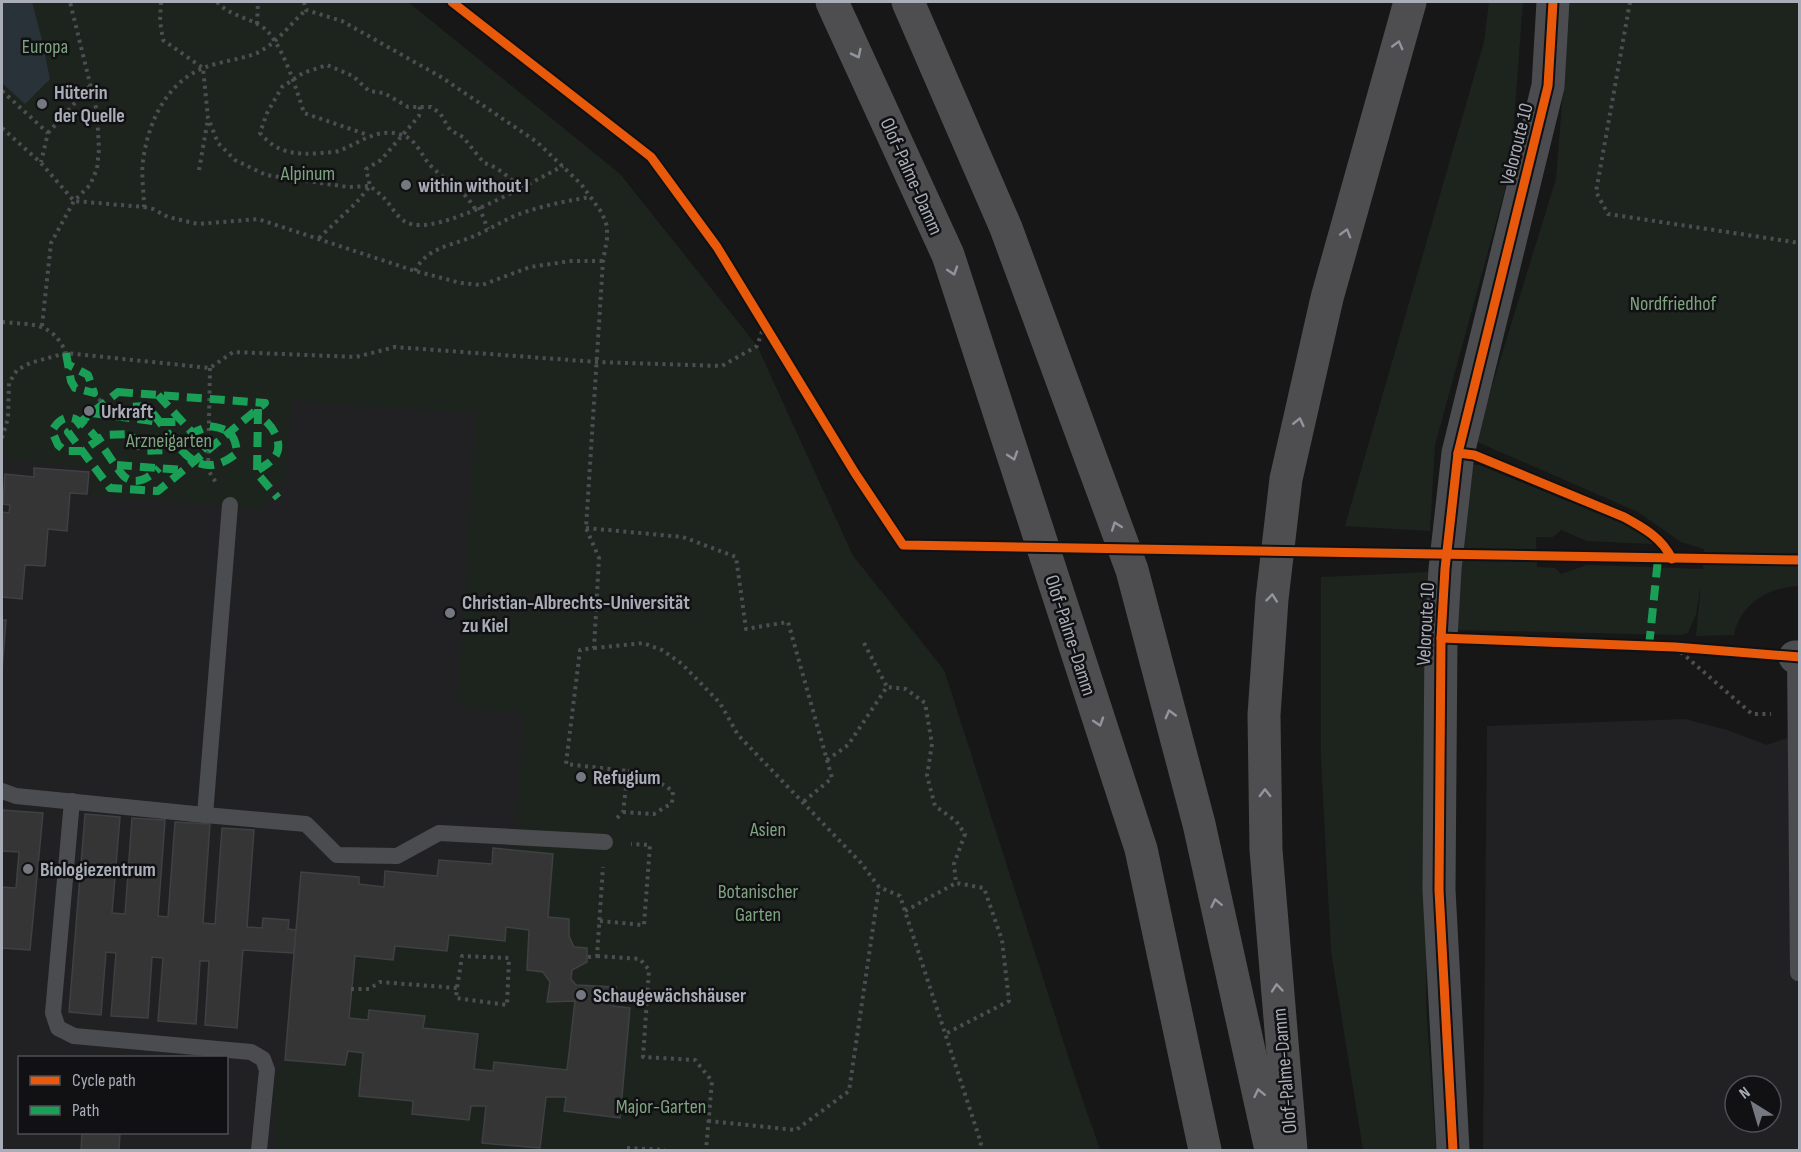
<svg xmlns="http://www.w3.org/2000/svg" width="1801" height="1152" font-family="'Sofia Sans Condensed',sans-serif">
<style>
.built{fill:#212123;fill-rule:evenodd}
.green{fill:#1d241e}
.water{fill:#2a3239}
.building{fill:#353536;stroke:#3f4043;stroke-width:1.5;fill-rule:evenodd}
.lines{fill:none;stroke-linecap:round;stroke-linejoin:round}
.path{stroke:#4d4e52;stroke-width:4;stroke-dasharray:3 4.5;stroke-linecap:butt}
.lane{stroke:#4b4c50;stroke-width:16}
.street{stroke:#4b4c50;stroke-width:33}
.highway{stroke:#4e4e51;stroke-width:33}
.quiet{stroke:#1a9f57;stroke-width:8;stroke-dasharray:15 8;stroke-linecap:butt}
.cycleway-casing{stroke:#111113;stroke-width:13}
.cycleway{stroke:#e8590c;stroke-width:9}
.oneway{stroke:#92959e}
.poi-dot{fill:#757880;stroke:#111113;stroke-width:2}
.labels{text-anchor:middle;stroke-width:5;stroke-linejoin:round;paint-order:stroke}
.park-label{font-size:20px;fill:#7fa381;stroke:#111113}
.poi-label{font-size:20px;font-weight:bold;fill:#a8adb8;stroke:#111113;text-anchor:start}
.street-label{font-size:20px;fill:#a8adb8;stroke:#111113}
</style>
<rect width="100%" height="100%" fill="#171717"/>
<g class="built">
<path d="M2,2H408L620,174L757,346L853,556L944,670L1075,1078L1100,1150H2ZM20,1058H226V1132H20Z"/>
<path d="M1685,719L1727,730L1767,745L1799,734V1150H1483L1487,726ZM1735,1086H1771V1122H1735Z"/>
</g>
<g class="green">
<path d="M2,2H408L620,174L757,346L853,556L944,670L1075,1078L1100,1150H276L273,1087L285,1060L301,872L359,877V884L383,887L385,871L437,876L439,860L491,864L493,848L515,850L524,713L457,708L476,413L292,401L285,484H270L268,509L230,505L90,496L93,468L2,458Z"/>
<path d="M1489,2H1523L1510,171L1435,445L1430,531L1345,526L1484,42Z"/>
<path d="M1570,2H1799V586C1769,587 1740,604 1734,635L1696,636L1701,584L1696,614L1688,633L1681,635L1457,630L1465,476L1473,465H1479L1624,524L1639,531L1654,544L1587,541L1561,530L1553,537H1536L1537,567L1555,568L1561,574L1587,565L1703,569L1704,549L1681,542L1638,512L1475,441L1556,179Z"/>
<path d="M1430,572L1426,1004L1436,1150H1363L1331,951L1321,757V577Z"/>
</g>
<path class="water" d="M2,2H32L42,40L50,79L25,104L2,83Z"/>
<g class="building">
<path d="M34,468L89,472L87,494L70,493L67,531L48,529L45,566L25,565L22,599L2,597V512L9,513L10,505L3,504L5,474L34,477Z"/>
<path d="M2,620H6L2,671Z"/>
<path d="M2,810L43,813L30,950L2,948V887L16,888L19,852L2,851Z"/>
<path d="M85,814L120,817L112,913L125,914L132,818L165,820L158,916L168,917L175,822L210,824L203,923L215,924L222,828L254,830L247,927L262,928L263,918L289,920L288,929L296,930L294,953L243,950L237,1028L205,1025L209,961H200L196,1024L158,1021L163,958L152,957L148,1018L111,1016L116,953L106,952L101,1015L69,1012Z"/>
<path d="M493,848L553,854L548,917L569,919V936L574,947L587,948V962L572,970L571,979L576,985L616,987L613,1006L630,1008L620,1118L564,1111L566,1097H546L540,1148L482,1143L486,1106H471L469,1120L412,1114L413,1101L359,1096L363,1053L348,1051L345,1065L285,1060L301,872L359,877V884L384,887L385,871L437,876L439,860L492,864ZM506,927L529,930L527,970L543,972L550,982L547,1002L575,1001L567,1070L494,1062L493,1071L474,1069L478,1034L423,1028L425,1016L369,1010L368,1020L349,1018L355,956L393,960L395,946L447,951L449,935L505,941Z"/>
<path d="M82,1132H120L119,1150H81Z"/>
</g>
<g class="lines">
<g class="path">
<path d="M161,2L160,21L163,40L203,68L208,118L218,143L235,160L266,175L348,187L370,186C375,190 380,194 384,198C391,205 397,218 406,222C435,239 533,181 563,166"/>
<path d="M217,2C229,15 246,17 261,26C281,38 297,91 304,113L368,135"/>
<path d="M304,2L306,10L342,21L441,77L537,142L581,184L602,213L607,226V239L603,261L586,528L599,558L594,648L580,650L566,764L628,771L623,812L617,818"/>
<path d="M1630,2L1596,192L1608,214L1800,243"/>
<path d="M257,24L258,2"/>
<path d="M2,91L48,133L41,162"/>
<path d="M2,128L41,163L74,201L144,207C144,192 141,176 143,161C148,122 167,81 206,67C221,61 245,59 259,52C278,42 290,24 306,10"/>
<path d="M48,133L90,86"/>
<path d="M199,170L208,119"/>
<path d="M144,207L153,209L168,217L198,224L258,219L415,271L461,283L482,285L530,267L571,261H603"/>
<path d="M479,207L488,229"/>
<path d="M475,209C463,188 449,184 433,168C421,157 418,140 402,135C378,127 361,142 341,150C335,153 328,152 322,153C296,155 278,154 260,133L267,113L282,87L303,73L327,65L353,76L369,91L384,93L408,107H431L440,113L450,130L463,137L484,163C497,166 510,178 519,187"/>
<path d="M319,238L356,203L370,186L366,169L381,160L419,116L420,106"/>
<path d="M415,271C426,248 450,246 472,237C489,230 505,219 522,213C545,205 567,201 590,197"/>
<path d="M2,322C32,325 52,321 66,353"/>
<path d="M42,326L51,243L74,201L90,185L97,169L99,149L97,112L70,2"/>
<path d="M210,368L208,470L217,484"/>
<path d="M94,393L103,404"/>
<path d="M2,438L8,418L9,383L17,370L30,363L66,353L210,368L233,352L356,357L395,347L597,362L722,366L757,346L765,323"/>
<path d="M586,528L683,537L736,557L746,629L788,622L832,778L802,803"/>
<path d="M864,643L887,687"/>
<path d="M1675,647L1752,714H1771"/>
<path d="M594,648L643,643L662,650L682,664L720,703L738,735L861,863L879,887L900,896L981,1143L979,1150"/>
<path d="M827,760L848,745L887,687L906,689L925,703L932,744L927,776L935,806L956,821L965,834L954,864L956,883L984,888L1002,940L1009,1001L945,1034"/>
<path d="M623,812L654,814L672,803L673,791L646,774L628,771"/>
<path d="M905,911L956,883"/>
<path d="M600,921L644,925L650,845L631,844"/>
<path d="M597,956L640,959L649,970L643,1057L695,1060L712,1081L706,1150"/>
<path d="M588,957L597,956L603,867"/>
<path d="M351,989H369L380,982L457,988L456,998L507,1005L509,958L462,956L457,988"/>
<path d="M708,1121L796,1130L849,1091L879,887"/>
<path d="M627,1148L665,1150"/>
</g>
<g class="lane">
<path d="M230,505L205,815L306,824L337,855L397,856L439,833L605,842"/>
<path d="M1795,657L1798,973"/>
<path d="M2,791L16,796L205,815"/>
<path d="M72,801L53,1013L58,1028L74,1036L251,1052L263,1059L267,1070L259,1150"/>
</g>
<g class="street">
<path d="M1795,657H1800"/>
<path d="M1453,1150L1439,890L1441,638L1445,569L1458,453L1548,86L1553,2"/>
</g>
<g class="highway">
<path d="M832,2L948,255L1141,849L1205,1150"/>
<path d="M908,2L1006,228L1132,570L1199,824L1271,1150"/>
<path d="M1291,1150L1266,850L1264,715L1272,599L1286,479L1327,298L1410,2"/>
</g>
<g class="quiet">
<path d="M66,353L71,381L75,388L94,393L88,375L69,365"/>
<path d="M118,392L265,403L158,491L110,488L68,432Z"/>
<path d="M158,395L208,450"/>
<path d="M258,409L257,473L278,498"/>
<path d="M92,413L160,422H183"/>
<path d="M113,417L128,407L146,406C174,433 191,490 237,453C235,432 228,429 209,426L192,433L166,450L143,451L130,434L105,435L82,451H65L58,445L52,431C77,386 112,469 126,478C138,486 151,476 159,468"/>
<path d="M117,465L183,470"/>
<path d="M258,470C264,466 272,462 276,455C284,441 270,422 258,415"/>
<path d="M1649,646L1658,559"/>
</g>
<defs>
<g id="cycleway">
<path d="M452,2L651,157L717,247L855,473L903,545L1800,560"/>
<path d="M1458,453L1474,455L1624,517C1644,528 1662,538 1672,559"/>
<path d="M1441,638L1675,647L1800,657"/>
<path d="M1453,1150L1439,890L1441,638L1445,569L1458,453L1548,86L1553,2"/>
</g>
</defs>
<use href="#cycleway" class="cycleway-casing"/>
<use href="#cycleway" class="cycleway"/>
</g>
<defs><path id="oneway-chevron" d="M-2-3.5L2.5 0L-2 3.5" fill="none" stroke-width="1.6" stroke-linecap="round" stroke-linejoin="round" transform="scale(1.5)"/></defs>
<g class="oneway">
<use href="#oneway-chevron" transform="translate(1398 45) rotate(-75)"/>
<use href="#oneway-chevron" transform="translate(857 54) rotate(64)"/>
<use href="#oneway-chevron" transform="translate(1346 233) rotate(-74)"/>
<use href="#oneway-chevron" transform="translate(953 271) rotate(72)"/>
<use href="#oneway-chevron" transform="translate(1299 422) rotate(-77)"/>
<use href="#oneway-chevron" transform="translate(1013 456) rotate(72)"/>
<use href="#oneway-chevron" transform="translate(1116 526) rotate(-110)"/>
<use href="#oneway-chevron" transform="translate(1272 598) rotate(-84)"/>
<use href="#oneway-chevron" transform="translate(1170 714) rotate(-105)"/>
<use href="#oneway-chevron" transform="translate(1099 722) rotate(72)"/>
<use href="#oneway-chevron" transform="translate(1265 793) rotate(-91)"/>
<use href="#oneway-chevron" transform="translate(1216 903) rotate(-102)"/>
<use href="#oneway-chevron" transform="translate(1277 988) rotate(-95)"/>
<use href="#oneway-chevron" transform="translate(1259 1093) rotate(-102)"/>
</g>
<g class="poi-dot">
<circle cx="42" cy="104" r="6"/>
<circle cx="406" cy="185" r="6"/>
<circle cx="89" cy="411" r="6"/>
<circle cx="450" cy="613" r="6"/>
<circle cx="581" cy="777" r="6"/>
<circle cx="28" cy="869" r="6"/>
<circle cx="581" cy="995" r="6"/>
</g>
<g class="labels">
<g class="park-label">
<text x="45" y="53">Europa</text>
<text x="308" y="180">Alpinum</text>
<text x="1673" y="310">Nordfriedhof</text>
<text x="169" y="447">Arzneigarten</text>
<text x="768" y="836">Asien</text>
<text x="758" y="898">Botanischer<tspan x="758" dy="23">Garten</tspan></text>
<text x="661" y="1113">Major-Garten</text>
</g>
<g class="poi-label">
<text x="54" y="99">Hüterin<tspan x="54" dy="23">der Quelle</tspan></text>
<text x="418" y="192">within without I</text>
<text x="101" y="418">Urkraft</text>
<text x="462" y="609">Christian-Albrechts-Universität<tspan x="462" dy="23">zu Kiel</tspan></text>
<text x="593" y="784">Refugium</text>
<text x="40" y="876">Biologiezentrum</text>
<text x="593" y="1002">Schaugewächshäuser</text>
</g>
<g class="street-label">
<text transform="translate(1516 144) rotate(-76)" y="7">Veloroute 10</text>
<text transform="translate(912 176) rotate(66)" y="7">Olof-Palme-Damm</text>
<text transform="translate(1425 624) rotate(-87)" y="7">Veloroute 10</text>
<text transform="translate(1071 635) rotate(72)" y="7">Olof-Palme-Damm</text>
<text transform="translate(1284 1071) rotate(-95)" y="7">Olof-Palme-Damm</text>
</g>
</g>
<rect width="1801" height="1152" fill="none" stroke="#a8adb8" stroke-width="6"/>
<rect x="18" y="1056" width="210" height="78" fill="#111113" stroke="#4d4f55" stroke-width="1.5"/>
<rect x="30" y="1076" width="30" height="9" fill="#e8590c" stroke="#4d4f55" stroke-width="1.5"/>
<text x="72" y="1086" font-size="18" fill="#a8adb8">Cycle path</text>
<rect x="30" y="1106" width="30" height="9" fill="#1a9f57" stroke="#4d4f55" stroke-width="1.5"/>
<text x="72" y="1116" font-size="18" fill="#a8adb8">Path</text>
<g transform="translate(1753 1104) rotate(323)"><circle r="28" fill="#111113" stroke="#4d4f55" stroke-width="1.5"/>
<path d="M0-4.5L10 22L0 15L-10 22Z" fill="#757880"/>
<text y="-9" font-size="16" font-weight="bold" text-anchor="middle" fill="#a8adb8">N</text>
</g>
</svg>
